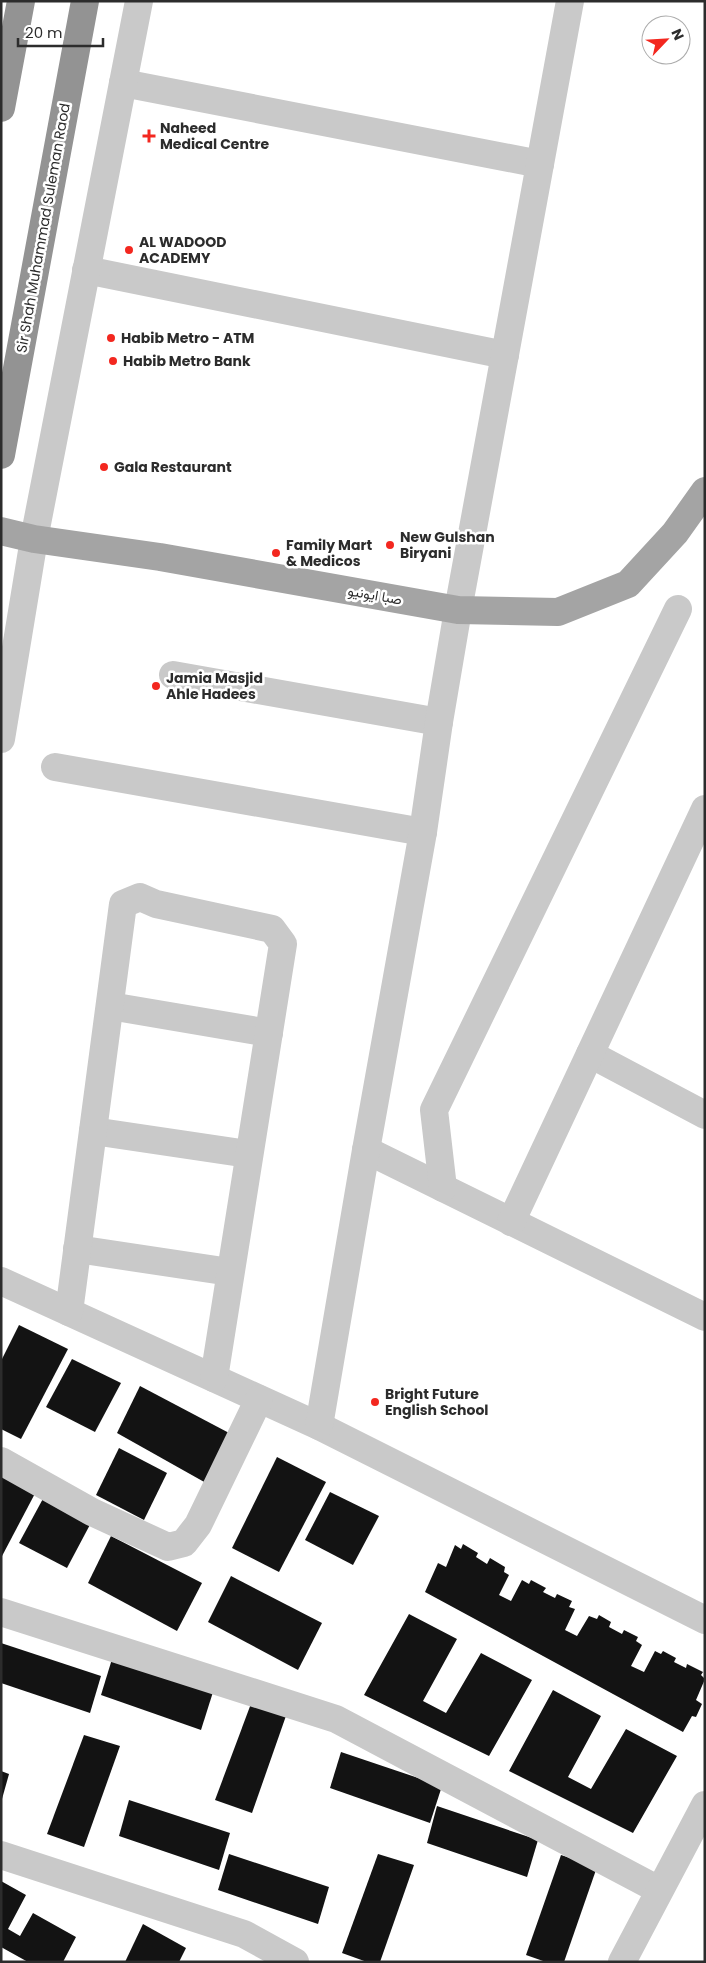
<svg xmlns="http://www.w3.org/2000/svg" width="706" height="1963" font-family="Poppins,Vazirmatn,sans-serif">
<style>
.building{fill:#131313}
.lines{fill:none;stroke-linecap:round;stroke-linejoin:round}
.minor{stroke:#c9c9c9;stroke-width:28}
.major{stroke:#a4a4a4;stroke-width:28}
.highway{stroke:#939393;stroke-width:28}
.poi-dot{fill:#f3271f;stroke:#fff;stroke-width:2}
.labels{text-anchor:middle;stroke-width:5;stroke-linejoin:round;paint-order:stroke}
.poi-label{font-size:14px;font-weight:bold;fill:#2c2c2c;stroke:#fff;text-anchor:start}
.street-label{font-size:14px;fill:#2c2c2c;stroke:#fff}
</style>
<rect width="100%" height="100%" fill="#fff"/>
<g class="building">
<path d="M19,1325L68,1349L21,1439L1,1429V1361Z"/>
<path d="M72,1359L121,1383L95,1432L46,1407Z"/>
<path d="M140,1386L231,1434L206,1483L117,1433Z"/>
<path d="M119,1448L167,1473L144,1520L96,1495Z"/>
<path d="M277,1457L326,1482L279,1572L232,1548Z"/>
<path d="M1,1465L40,1484L1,1558Z"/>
<path d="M330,1492L379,1516L353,1565L305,1540Z"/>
<path d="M45,1495L93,1519L67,1568L19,1543Z"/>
<path d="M111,1536L202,1583L177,1631L88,1583Z"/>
<path d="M463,1544L478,1553L476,1557L487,1564L490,1558L505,1567L504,1572L509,1575L499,1595L511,1601L522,1580L529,1584L531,1580L546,1588L543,1592L555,1598L557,1594L572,1601L569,1607L575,1609L565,1630L577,1636L589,1616L597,1619L599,1615L611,1622L609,1627L622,1634L624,1630L638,1637L636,1641L642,1645L631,1666L644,1672L655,1651L661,1654L663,1651L676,1658L674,1662L686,1668L687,1664L703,1672L701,1675L705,1679L696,1700L702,1704L696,1717L692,1716L683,1732L425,1592L438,1563L446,1567L455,1545L461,1549Z"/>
<path d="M231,1576L322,1623L298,1670L208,1622Z"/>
<path d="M409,1614L457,1639L423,1701L446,1713L481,1653L532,1680L489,1756L364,1695Z"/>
<path d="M1,1643L101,1676L90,1713L1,1683Z"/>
<path d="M112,1659L213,1692L201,1730L101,1695Z"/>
<path d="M553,1690L601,1716L568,1777L591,1789L626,1729L677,1756L633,1833L509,1771Z"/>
<path d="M252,1701L287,1713L252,1813L215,1800Z"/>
<path d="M84,1735L120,1746L84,1847L47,1834Z"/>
<path d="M341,1752L442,1786L430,1823L330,1788Z"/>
<path d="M1,1771L9,1774L2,1799H1Z"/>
<path d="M129,1800L230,1833L219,1870L119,1836Z"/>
<path d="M437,1806L538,1840L527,1877L427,1843Z"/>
<path d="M229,1854L329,1887L318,1924L218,1890Z"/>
<path d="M378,1854L414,1865L380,1962H367L342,1953Z"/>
<path d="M561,1855L597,1867L564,1962H546L526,1955Z"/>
<path d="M1,1881L26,1895L8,1929L20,1936L33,1913L76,1937L63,1962H28L1,1947Z"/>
<path d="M143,1924L186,1948L179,1962H125Z"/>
</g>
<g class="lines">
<g class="minor">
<path d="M123,83L540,164"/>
<path d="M86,270L505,355"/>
<path d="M173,675L439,722"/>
<path d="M1,739L34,539L139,1"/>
<path d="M55,767L423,832"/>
<path d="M110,1006L269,1033"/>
<path d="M590,1054L705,1115"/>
<path d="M93,1131L248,1154"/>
<path d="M366,1150L705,1317"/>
<path d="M443,1188L434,1110L678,609"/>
<path d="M511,1222L705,809"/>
<path d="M77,1249L230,1272"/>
<path d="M1,1281L319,1426L705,1620"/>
<path d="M69,1312L123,904L140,897L156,904L272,929L283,944L214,1378"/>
<path d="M319,1426L366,1150L423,832L439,722L458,610L570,1"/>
<path d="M1,1461L92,1512L168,1547L184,1543L198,1525L259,1399"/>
<path d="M1,1612L336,1719L659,1890"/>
<path d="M1,1855L244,1934L295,1962"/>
<path d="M622,1962L705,1805"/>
</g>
<path class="major" d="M1,531L34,539L160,557L458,610L558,612L628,584L675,533L705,491"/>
<g class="highway">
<path d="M1,108L21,1"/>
<path d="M1,455L85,1"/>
</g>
</g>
<g class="poi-dot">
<path d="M146.5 128.5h5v5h5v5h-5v5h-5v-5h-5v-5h5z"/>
<circle cx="129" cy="250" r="5"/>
<circle cx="111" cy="338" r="5"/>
<circle cx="113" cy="361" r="5"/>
<circle cx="104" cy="467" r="5"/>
<circle cx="390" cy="545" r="5"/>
<circle cx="276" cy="553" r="5"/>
<circle cx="156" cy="686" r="5"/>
<circle cx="375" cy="1402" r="5"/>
</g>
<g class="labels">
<g class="poi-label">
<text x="160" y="133">Naheed<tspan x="160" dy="16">Medical Centre</tspan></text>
<text x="139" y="247">AL WADOOD<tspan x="139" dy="16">ACADEMY</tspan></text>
<text x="121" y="343">Habib Metro - ATM</text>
<text x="123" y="366">Habib Metro Bank</text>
<text x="114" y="472">Gala Restaurant</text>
<text x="400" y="542">New Gulshan<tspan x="400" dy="16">Biryani</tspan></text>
<text x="286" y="550">Family Mart<tspan x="286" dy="16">&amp; Medicos</tspan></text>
<text x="166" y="683">Jamia Masjid<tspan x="166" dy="16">Ahle Hadees</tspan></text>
<text x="385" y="1399">Bright Future<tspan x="385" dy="16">English School</tspan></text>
</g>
<g class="street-label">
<text transform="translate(43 228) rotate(-80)" y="5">Sir Shah Muhammad Suleman Raod</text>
<text transform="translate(375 595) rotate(10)" y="5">صبا ایونیو</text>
</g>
</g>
<rect width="706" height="1963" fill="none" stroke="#2c2c2c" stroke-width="5"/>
<g transform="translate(666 40) rotate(65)"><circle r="24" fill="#ffffff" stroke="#ababab"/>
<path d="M0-4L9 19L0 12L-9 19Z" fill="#f3271f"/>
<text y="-8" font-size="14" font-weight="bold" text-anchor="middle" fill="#2c2c2c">N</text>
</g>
<path d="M18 38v8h85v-8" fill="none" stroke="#2c2c2c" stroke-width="2.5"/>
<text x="25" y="38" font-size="15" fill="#2c2c2c" stroke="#ffffff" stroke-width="4" paint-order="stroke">20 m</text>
</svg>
